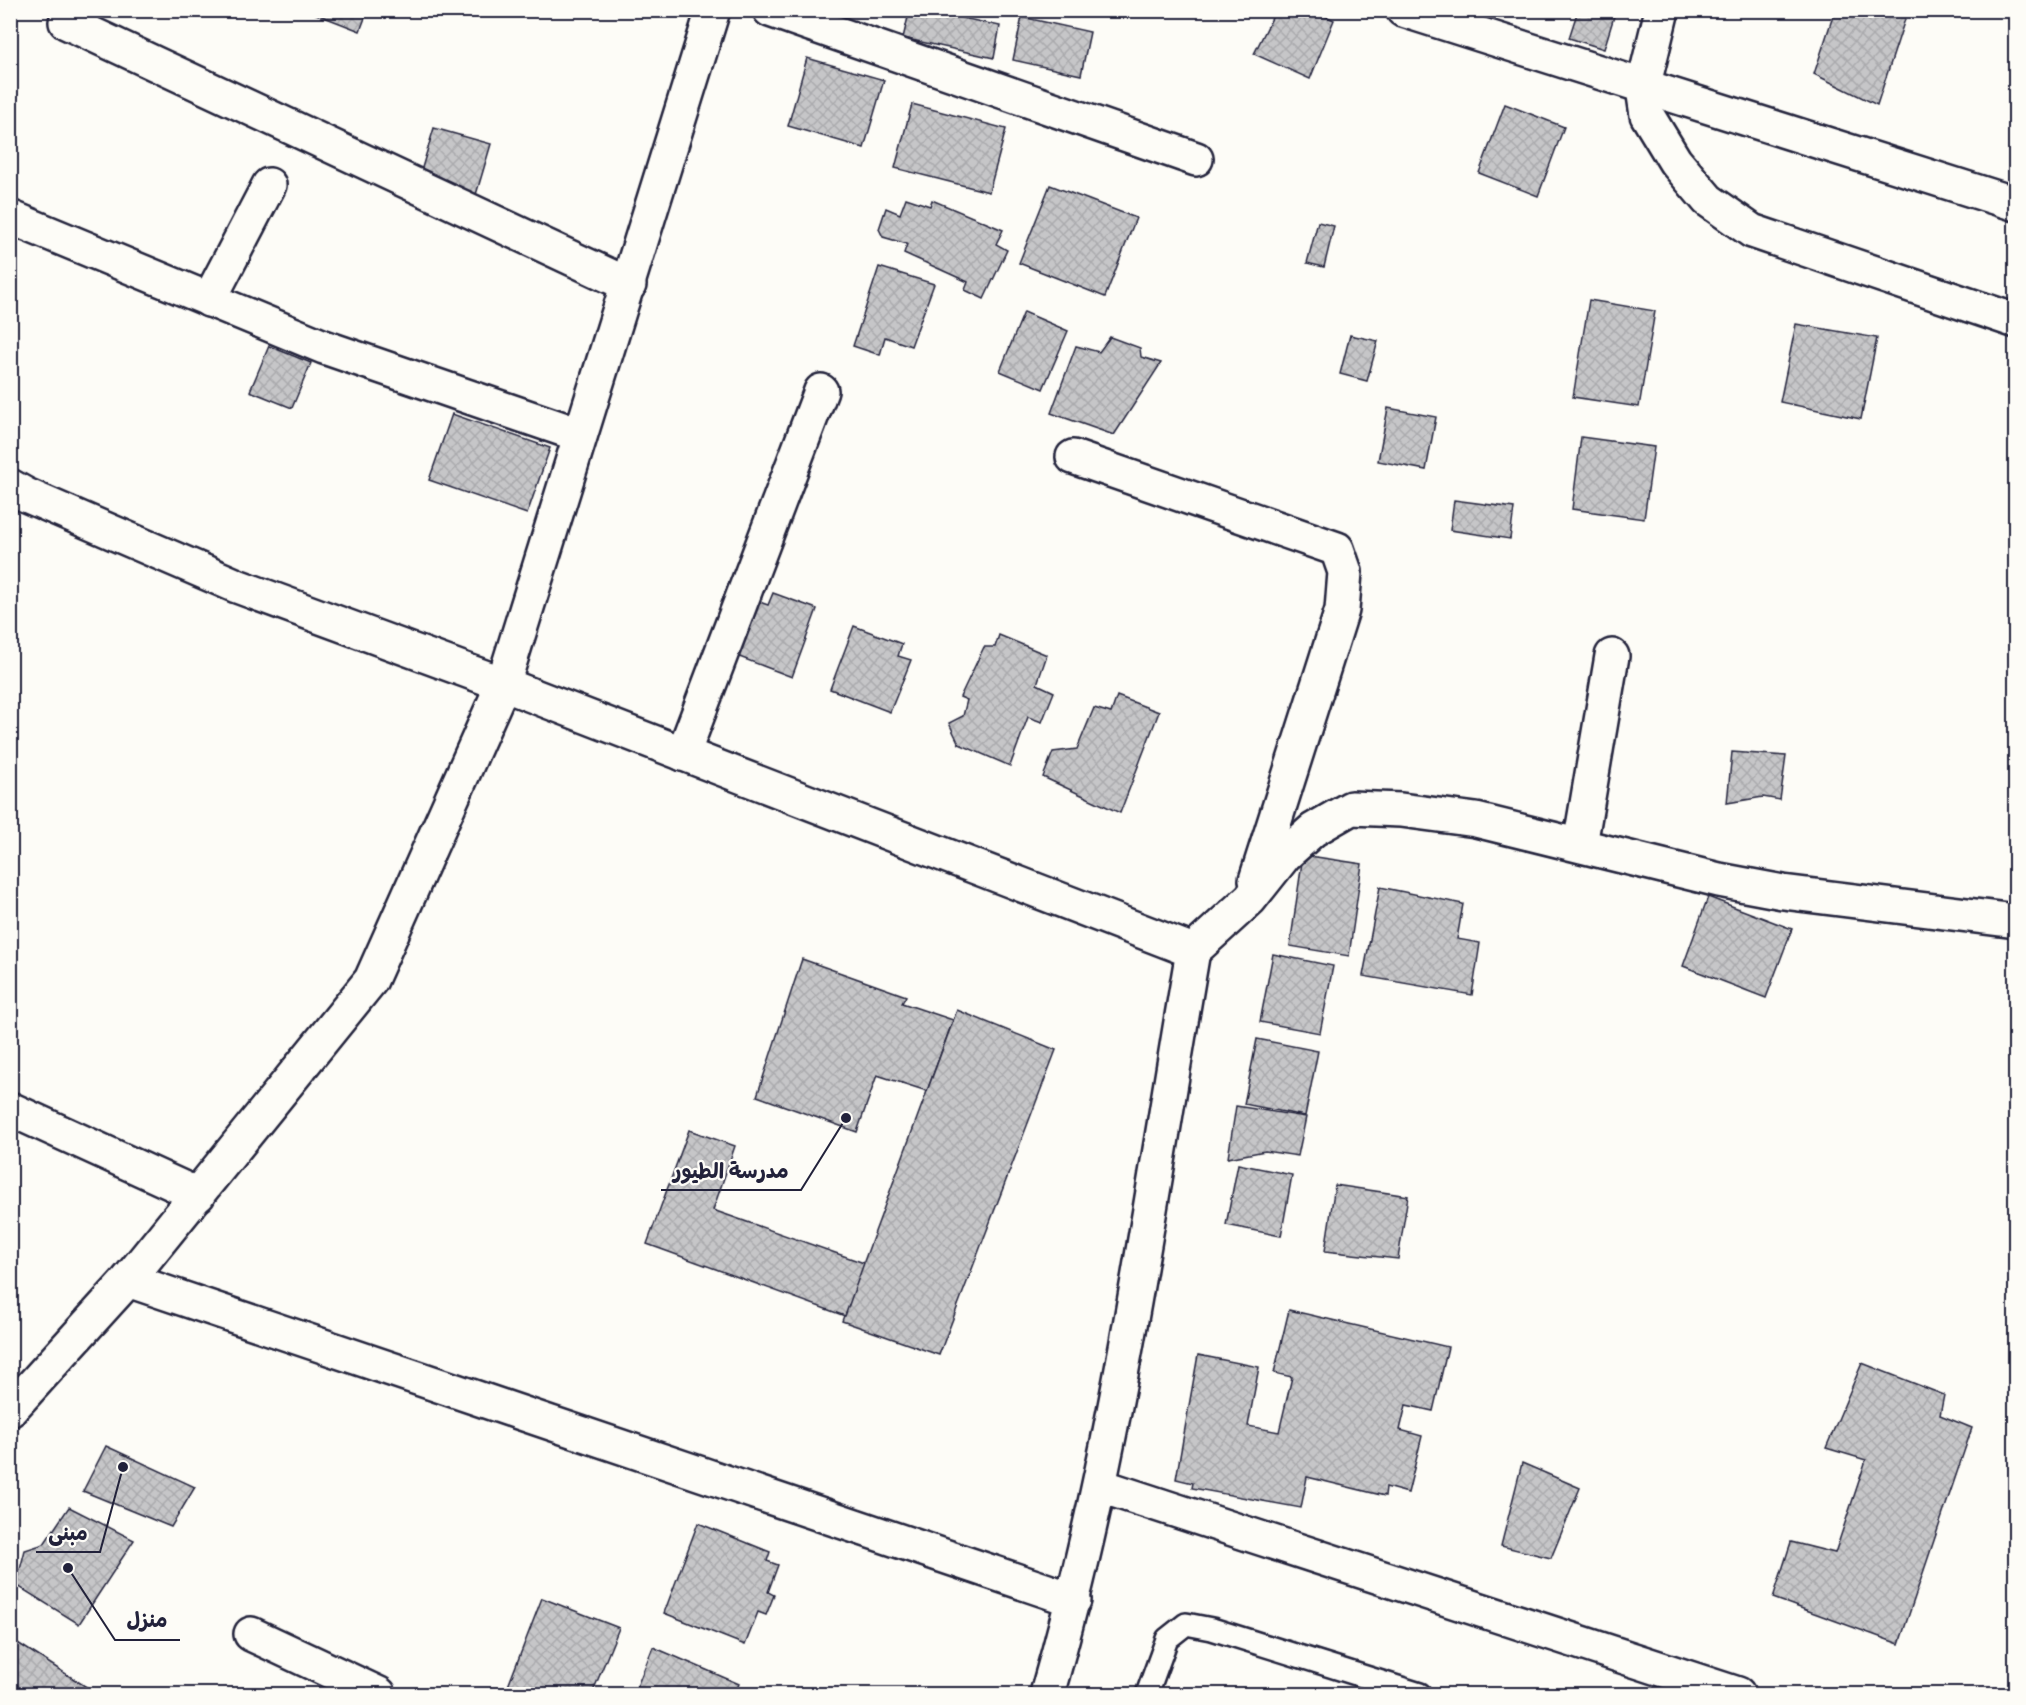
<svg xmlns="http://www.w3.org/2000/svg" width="2026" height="1705" font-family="Dekko,'Playpen Sans Arabic',sans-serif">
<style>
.building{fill:url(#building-cross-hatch);stroke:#22223b;stroke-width:1.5}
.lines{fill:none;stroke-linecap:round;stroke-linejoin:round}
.lane-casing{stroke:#22223b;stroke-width:26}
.street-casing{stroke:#22223b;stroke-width:38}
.lane{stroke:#fdfcf7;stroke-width:21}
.street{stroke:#fdfcf7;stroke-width:33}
.leader{fill:none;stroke:#22223b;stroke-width:2}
.callout-dot{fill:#22223b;stroke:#fdfcf7;stroke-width:2}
.callout-label{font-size:21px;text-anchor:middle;font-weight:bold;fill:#22223b;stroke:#fdfcf7;stroke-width:4.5;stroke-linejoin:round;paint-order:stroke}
</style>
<defs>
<pattern id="building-cross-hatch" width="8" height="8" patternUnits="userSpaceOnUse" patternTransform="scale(1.5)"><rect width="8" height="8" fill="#c6c6c8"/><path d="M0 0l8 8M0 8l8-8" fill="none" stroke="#aaaaad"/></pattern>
</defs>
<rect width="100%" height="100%" fill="#fdfcf7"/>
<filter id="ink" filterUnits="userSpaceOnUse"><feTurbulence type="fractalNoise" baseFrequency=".0167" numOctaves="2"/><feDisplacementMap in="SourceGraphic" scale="12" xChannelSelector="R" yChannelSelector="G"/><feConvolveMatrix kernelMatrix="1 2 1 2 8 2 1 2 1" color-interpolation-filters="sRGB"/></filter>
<g filter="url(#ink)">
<g class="building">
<path d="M306,10H368L360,31Z"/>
<path d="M1276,10H1312L1334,20L1310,79L1254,54Z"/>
<path d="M1578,10H1616L1604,49L1569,38Z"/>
<path d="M1835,10H1908L1877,105L1814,74Z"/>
<path d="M909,13L939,19L940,13L1000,26L994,58L903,38Z"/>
<path d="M1022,17L1090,32L1081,75L1013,60Z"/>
<path d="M807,58L884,80L864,148L788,126Z"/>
<path d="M912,104L1006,129L989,192L895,168Z"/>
<path d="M1505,104L1564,127L1538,196L1479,173Z"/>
<path d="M434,128L491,144L475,198L418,181Z"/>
<path d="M1050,185L1136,218L1105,297L1019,263Z"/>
<path d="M906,198L930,206L932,200L1003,230L996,244L1007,250L984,299L965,290L968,282L904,253L907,244L883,237L879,229L886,208L900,214Z"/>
<path d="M1318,222L1334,226L1324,267L1307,263Z"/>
<path d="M879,267L934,284L911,346L885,337L880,355L853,346Z"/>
<path d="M1589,300L1655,311L1639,407L1573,397Z"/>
<path d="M1024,312L1068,331L1043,389L1000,371Z"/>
<path d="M1796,324L1877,338L1861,419L1780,402Z"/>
<path d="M1350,335L1378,341L1367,381L1340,374Z"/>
<path d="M1110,337L1140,348L1141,357L1161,363L1114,435L1051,413L1076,346L1099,352Z"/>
<path d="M269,346L311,363L292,408L250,391Z"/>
<path d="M1388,408L1436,417L1426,470L1378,461Z"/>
<path d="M452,414L550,448L527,514L429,480Z"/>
<path d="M1581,437L1654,447L1644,519L1572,509Z"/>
<path d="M1454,500L1514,508L1510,539L1450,530Z"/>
<path d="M773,593L817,609L792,677L729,653L749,598L768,605Z"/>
<path d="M854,626L902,644L898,656L911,660L890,712L830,689Z"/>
<path d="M999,635L1047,655L1037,684L1054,692L1042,722L1028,717L1010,766L959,744L949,723L963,716L967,700L960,697L984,647H995Z"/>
<path d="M1117,696L1159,712L1120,813L1043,777L1053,752L1077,749L1094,708L1111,713Z"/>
<path d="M1732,752L1786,756L1780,800L1763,797L1727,803Z"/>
<path d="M1303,855L1362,864L1349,956L1290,946Z"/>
<path d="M1380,887L1463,904L1457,939L1480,943L1472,995L1363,976Z"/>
<path d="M1708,897L1792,929L1766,998L1683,966Z"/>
<path d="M1273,954L1333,966L1320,1033L1260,1022Z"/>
<path d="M802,959L906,996L902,1003L953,1020L927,1091L877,1075L857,1132L757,1096Z"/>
<path d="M957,1010L1056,1050L939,1355L842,1321Z"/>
<path d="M1257,1039L1318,1051L1305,1116L1244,1104Z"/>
<path d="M1236,1106L1306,1117L1298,1156L1265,1151L1228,1158Z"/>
<path d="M689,1130L735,1146L713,1210L864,1263L845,1316L647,1244Z"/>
<path d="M1238,1164L1292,1175L1281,1236L1226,1225Z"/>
<path d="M1335,1185L1408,1196L1398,1259L1325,1251Z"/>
<path d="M1289,1310L1448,1347L1433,1411L1406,1405L1400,1430L1422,1436L1408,1493L1386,1487L1385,1496L1307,1477L1301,1508L1192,1488L1193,1483L1176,1479L1198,1355L1259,1367L1248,1426L1279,1432L1292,1377L1274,1373Z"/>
<path d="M1862,1363L1944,1395L1940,1415L1972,1428L1899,1644L1773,1598L1791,1542L1835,1553L1866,1460L1826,1448Z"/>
<path d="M106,1446L195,1487L171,1527L83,1491Z"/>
<path d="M1522,1463L1580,1488L1551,1558L1501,1546Z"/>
<path d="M69,1507L134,1540L79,1624L16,1585L25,1550L44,1544Z"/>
<path d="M698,1523L770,1552L767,1561L778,1565L768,1592L774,1595L766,1615L758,1612L745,1645L664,1613Z"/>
<path d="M542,1598L619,1628L592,1694H505Z"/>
<path d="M10,1638L88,1688L83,1694H10Z"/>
<path d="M653,1647L739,1684L735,1694H634Z"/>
</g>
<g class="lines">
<defs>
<path id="lane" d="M1147,1694L1167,1639L1186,1624L1212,1629L1420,1694"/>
<g id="street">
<path d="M770,10L1196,159"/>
<path d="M1403,10L2016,204"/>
<path d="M1662,10L1643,88L1647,115L1675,161L1708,200L1752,231L2016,321"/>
<path d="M66,22L629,285"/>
<path d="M10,217L324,347L580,435"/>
<path d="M209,300L269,185"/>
<path d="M1073,457L1337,549L1345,572L1342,610L1256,880"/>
<path d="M10,486L26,495L237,586L503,684L1193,951C1150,1200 1117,1452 1047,1694"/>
<path d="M683,754L821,391"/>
<path d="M1580,845L1612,656"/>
<path d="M1193,951L1250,899L1285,855L1313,830L1351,808L1401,810L1476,820L1719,880L1783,892L2016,921"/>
<path d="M10,1109L198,1195"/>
<path d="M128,1280L1074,1600"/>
<path d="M10,1410L128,1280L371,980L503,684L713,10"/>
<path d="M1101,1486L1738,1694"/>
<path d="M251,1634L379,1694"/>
</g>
</defs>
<use href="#lane" class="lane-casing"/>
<use href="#street" class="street-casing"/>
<use href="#lane" class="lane"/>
<use href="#street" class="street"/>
</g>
</g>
<path class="leader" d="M846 1118L801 1190H661M123 1467L100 1552H36M68 1568L115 1640H180"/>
<g class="callout-dot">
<circle cx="846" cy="1118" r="6"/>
<circle cx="123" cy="1467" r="6"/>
<circle cx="68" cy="1568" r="6"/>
</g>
<g class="callout-label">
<text x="731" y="1178">مدرسة الطيور</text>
<text x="68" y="1540">مبنى</text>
<text x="147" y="1627">منزل</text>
</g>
<rect width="2026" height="1705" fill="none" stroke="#fdfcf7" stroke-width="36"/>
<rect x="18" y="18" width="1990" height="1669" fill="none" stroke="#22223b" stroke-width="2" filter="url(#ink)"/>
</svg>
